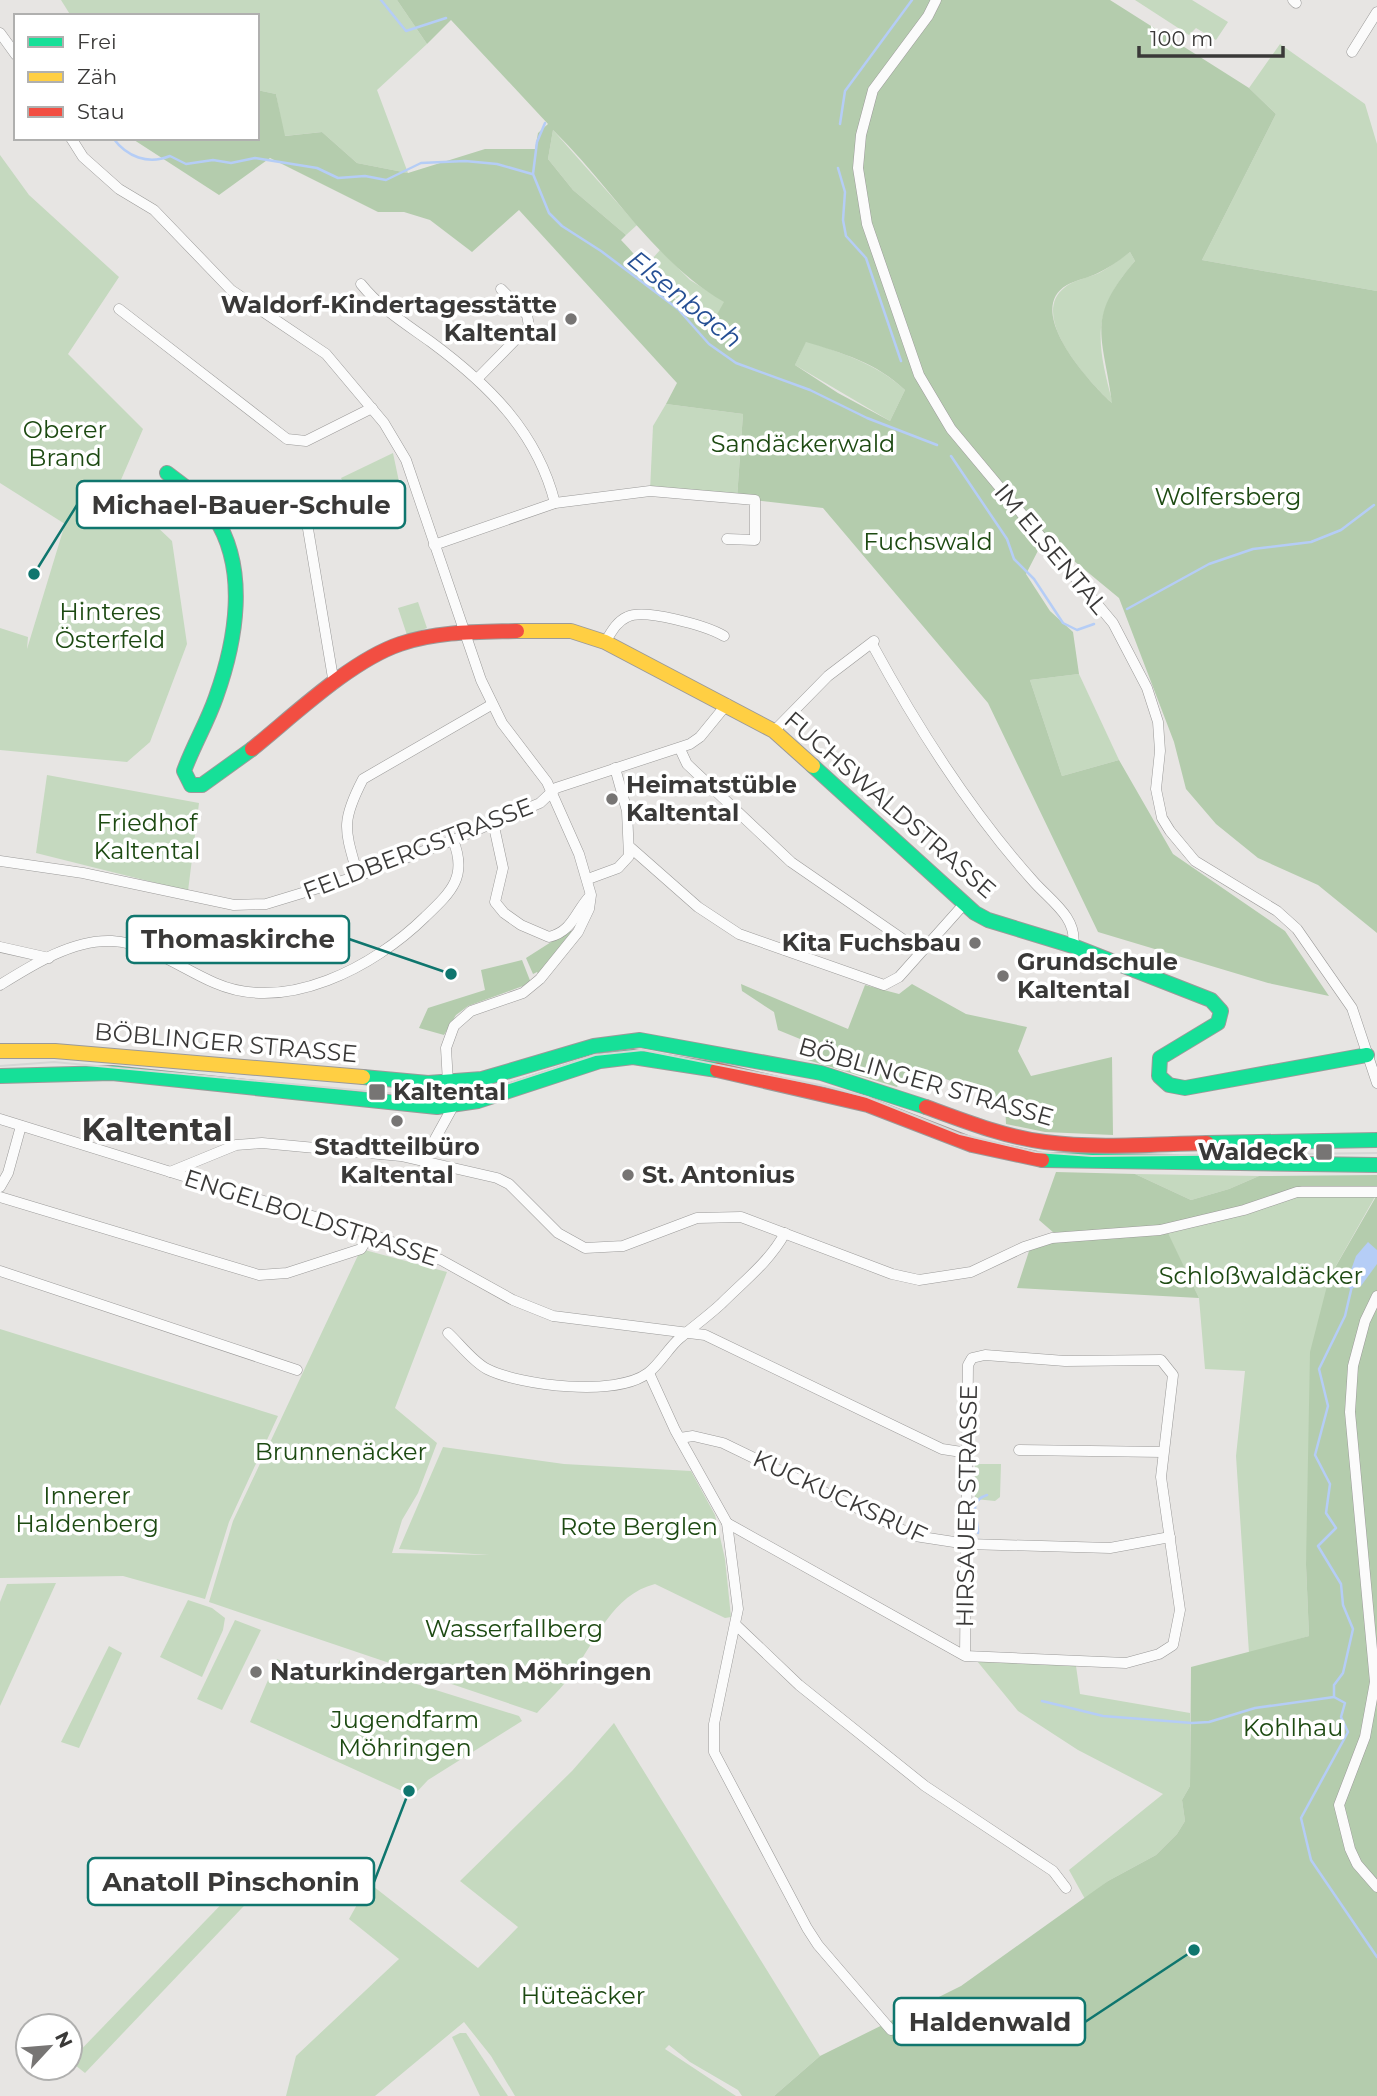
<svg xmlns="http://www.w3.org/2000/svg" width="1377" height="2096" font-family="Montserrat,sans-serif">
<style>
.green{fill:#c5d9bf}
.forest{fill:#b4ccad;fill-rule:evenodd}
.water{fill:#b5cdf6}
.lines{fill:none;stroke-linecap:round;stroke-linejoin:round}
.stream{stroke:#b5cdf6;stroke-width:2.5}
.street-casing{stroke:#9b9a99;stroke-width:11}
.fast-casing{stroke:#9b9a99;stroke-width:16}
.slow-casing{stroke:#9b9a99;stroke-width:16}
.jam-casing{stroke:#9b9a99;stroke-width:16}
.street{stroke:#fbfbfb;stroke-width:10}
.fast{stroke:#16e098;stroke-width:14}
.slow{stroke:#ffcf43;stroke-width:14}
.jam{stroke:#f24e42;stroke-width:14}
.tram{stroke:#d6d6d5;stroke-width:2}
.poi-dot{fill:#777574;stroke:#fff;stroke-width:2.5}
.labels{text-anchor:middle;stroke-width:7;stroke-linejoin:round;paint-order:stroke}
.poi-label{font-size:24px;font-weight:bold;fill:#3a3938;stroke:#fff;text-anchor:start}
.park-label{font-size:24px;fill:#1d4a12;stroke:#fff}
.street-label{font-size:24px;fill:#3a3938;stroke:#fff}
.water-label{font-size:26px;font-style:italic;fill:#254f94;stroke:#fff}
.district-label{font-size:32px;font-weight:bold;fill:#3a3938;stroke:#fff}
.leader{fill:none;stroke:#0f766e;stroke-width:2.5}
.callout-dot{fill:#0f766e;stroke:#fff;stroke-width:2.5}
.callout{fill:#fff;stroke:#0f766e;stroke-width:2.5}
.callout-label{font-size:26px;text-anchor:middle;font-weight:bold;fill:#3a3938}
</style>
<rect width="100%" height="100%" fill="#e7e5e3"/>
<g class="green">
<path d="M61,0H397L427,44L377,90L408,173L357,163L322,132L284,136L276,94L257,90V16H71Z"/>
<path d="M1135,0H1192L1228,22L1216,40L1196,28L1189,35Z"/>
<path d="M1280,44L1365,104L1377,144V291L1202,260L1276,114L1249,88Z"/>
<path d="M553,130L637,225L626,235L573,190L548,159Z"/>
<path d="M0,155L29,195L119,277L68,354L143,429L117,489L172,541L187,644L150,742L127,762L0,750V628L28,637L27,649L65,524L0,483Z"/>
<path d="M660,250L690,280L725,302L711,325C685,311 666,287 646,266Z"/>
<path d="M1130,252L1135,261C1091,312 1096,341 1113,404C1090,383 1028,317 1064,288C1073,280 1088,278 1099,273C1110,267 1120,259 1130,252Z"/>
<path d="M806,341C842,353 877,364 905,390L890,421L795,365Z"/>
<path d="M666,404L743,414L737,498L650,491L653,426Z"/>
<path d="M393,453L402,496L352,499L341,478Z"/>
<path d="M418,602L427,628L407,635L398,608Z"/>
<path d="M1079,674L1119,760L1062,776L1030,680Z"/>
<path d="M47,775L199,803L188,891L36,853Z"/>
<path d="M1135,1174L1259,1176L1229,1189L1191,1200Z"/>
<path d="M1376,1195L1329,1278L1306,1565L1309,1636L1249,1653L1236,1456L1245,1371L1205,1369L1199,1298L1166,1231L1297,1197Z"/>
<path d="M361,1249L447,1272L395,1408L437,1443L418,1493L402,1520L392,1553L489,1555L399,1549L443,1447L564,1464L691,1471L715,1515L725,1559L731,1617L725,1618L655,1584C612,1595 597,1639 573,1672C563,1687 549,1700 537,1713L209,1602L233,1521Z"/>
<path d="M0,1329L278,1416L229,1522L205,1599L123,1576L0,1578Z"/>
<path d="M975,1464H1001L1000,1497L995,1501L975,1499Z"/>
<path d="M56,1583L0,1706V1602L7,1584Z"/>
<path d="M188,1600L212,1608L225,1618L223,1630L202,1677L160,1657Z"/>
<path d="M235,1620L261,1630L222,1710L197,1699Z"/>
<path d="M109,1646L122,1653L79,1748L61,1742Z"/>
<path d="M277,1659L329,1684L340,1660L519,1716L522,1721L428,1780L413,1796L250,1722Z"/>
<path d="M977,1661L1076,1666L1080,1694L1190,1713V1786L1182,1800L1185,1821L1177,1834L1156,1855L1108,1881L1085,1899L1069,1870L1163,1794L1078,1750L1018,1711Z"/>
<path d="M614,1723L820,2056L774,2096H742L738,2090L690,2062L669,2045L665,2049L736,2096H515L491,2056L464,2022L375,2096H286L296,2056L399,1959L349,1919L369,1883L478,1968L518,1927L460,1881L572,1771Z"/>
<path d="M265,1859L278,1870L85,2073L70,2061Z"/>
<path d="M460,2033H466L508,2096H480L452,2037Z"/>
</g>
<g class="forest">
<path d="M397,0H1110L1249,88L1276,114L1202,260L1377,291V933L1318,885L1258,858L1216,824L1186,789L1174,742L1119,598L1045,537L1026,574L1050,611L1073,632L1079,674L1030,680L1062,776L1119,760L1173,854L1285,931L1329,996L1268,983L1098,932L988,703L823,508L737,498L743,414L666,404L677,383L519,210L472,252L430,220L404,212H378L270,158L219,195L131,138H257V90L276,94L285,136L322,132L357,163L408,173L485,149H535L538,133L548,124L451,20L427,44ZM553,130C611,186 653,261 724,302L711,325C675,307 649,269 621,240L626,235L573,190L548,159ZM1130,252L1135,261C1085,319 1103,335 1112,403C1090,383 1023,310 1067,285C1076,280 1088,278 1098,273C1109,268 1120,260 1130,252ZM806,342C842,353 877,363 905,390L890,421L838,393L795,365Z"/>
<path d="M570,930L572,932L539,975L537,972L533,974L526,958Z"/>
<path d="M522,960L531,983L468,1006L456,1015L444,1035L419,1028L428,1008L485,990L481,970Z"/>
<path d="M741,984L848,1029L865,985L899,994L912,984L966,1014L1027,1027L1018,1051L1031,1076L1112,1057L1113,1135L1045,1132L1006,1124L1005,1102L920,1069L914,1082L902,1078L897,1087L801,1058L805,1041L778,1030L774,1012L742,991Z"/>
<path d="M1056,1172L1135,1174L1191,1200L1229,1189L1259,1176L1377,1175V1186H1302L1167,1231L1199,1298L1017,1288L1030,1248L1054,1233L1039,1220Z"/>
<path d="M1377,1195V2096H774L820,2056L961,1986L1108,1881L1156,1855L1177,1834L1185,1821L1182,1800L1190,1786L1191,1667L1309,1636L1306,1565L1310,1352L1329,1278Z"/>
</g>
<path class="water" d="M1368,1242L1377,1250V1264L1361,1286L1350,1289L1346,1284L1356,1256Z"/>
<g class="lines">
<g class="stream">
<path d="M381,0L406,31L446,18"/>
<path d="M545,123L537,142L533,174L549,213L562,226L601,251L678,309L709,344L736,363L810,390L867,418L937,445"/>
<path d="M840,124L845,91L912,0"/>
<path d="M113,138C127,157 148,165 170,156L186,164L213,160L231,163L255,158L317,168L338,178L365,176L386,180L421,163L465,161L497,164L532,174"/>
<path d="M838,168L845,192L843,220L846,236L866,258L901,361"/>
<path d="M951,456L1007,539L1014,559L1034,579L1063,623L1077,630L1094,624"/>
<path d="M1127,609L1209,564L1253,549L1311,542L1341,530L1374,505"/>
<path d="M1352,1286L1345,1316L1319,1369L1328,1406L1315,1455L1330,1484L1326,1513L1336,1528L1318,1546L1341,1584L1343,1605L1353,1629L1343,1673L1334,1685V1697L1345,1703L1341,1717L1348,1732L1301,1818L1311,1860L1377,1957"/>
<path d="M978,1533C979,1518 966,1502 987,1495"/>
<path d="M1042,1701L1103,1716L1192,1723L1209,1722L1255,1708L1334,1697"/>
</g>
<defs>
<g id="street">
<path d="M936,0L928,16L873,90L861,135L858,168L867,224L919,375L951,429L1113,623L1147,688L1158,722L1160,751L1156,789L1162,818L1170,831L1195,861L1277,911L1297,929L1352,1008L1377,1083"/>
<path d="M1293,0L1296,3"/>
<path d="M0,33L16,55"/>
<path d="M1352,52L1377,12"/>
<path d="M71,138L83,157L119,189L154,210L231,290L326,354L384,423L406,460L481,680L502,723L547,782L579,854L591,895L589,909L578,932L540,979L523,993L471,1011L454,1026L446,1048L448,1083L452,1091L443,1106"/>
<path d="M361,284C380,308 406,324 431,342C489,385 537,432 555,503"/>
<path d="M119,309L287,439L306,441L372,408"/>
<path d="M477,379L529,326L527,315L501,289"/>
<path d="M304,505L334,684"/>
<path d="M434,545L555,503L650,491L755,500V540L727,539"/>
<path d="M605,642C611,633 616,622 627,617C644,608 707,626 724,636"/>
<path d="M872,644C917,727 970,811 1034,882C1051,901 1078,918 1073,946"/>
<path d="M774,731L828,676L874,641"/>
<path d="M680,749L687,764L791,862L920,951"/>
<path d="M493,822L503,868L495,902L504,913L521,925L549,937C573,931 575,912 590,896"/>
<path d="M631,848L698,907L739,934L884,985L899,977L965,903"/>
<path d="M0,861L83,873L234,905L266,904L358,876L453,840L540,803L556,788L690,744L700,737L727,704"/>
<path d="M358,876C345,830 340,823 363,779L491,705"/>
<path d="M588,879L618,868L629,856L627,811L615,768"/>
<path d="M0,947L49,958"/>
<path d="M0,985C32,965 73,939 112,941C149,943 182,969 215,983C286,1014 374,967 425,917C451,892 468,877 453,840"/>
<path d="M0,1119L370,1234L441,1260L513,1300L553,1316L705,1335L942,1449L968,1453"/>
<path d="M423,1161L462,1090L471,1080"/>
<path d="M170,1172L236,1145L262,1143L401,1156L497,1178L509,1184L558,1233L585,1248L623,1246L697,1218L741,1217L892,1274L919,1280L971,1272L1024,1247L1052,1238L1160,1230L1244,1210L1297,1192H1377"/>
<path d="M0,1187L8,1173L21,1126"/>
<path d="M0,1197L259,1275L287,1273L361,1249L370,1234"/>
<path d="M0,1271L297,1370"/>
<path d="M1377,1296L1365,1321L1353,1366L1350,1412L1375,1682L1365,1737L1339,1805L1350,1849L1357,1864L1377,1887"/>
<path d="M448,1333C459,1343 473,1362 487,1369C521,1386 616,1397 648,1373C660,1364 669,1347 680,1338C694,1326 708,1316 721,1304C744,1281 770,1261 785,1233"/>
<path d="M649,1373L675,1430L727,1523L738,1609L714,1724V1752L807,1928L818,1945L891,2030"/>
<path d="M680,1438L693,1436L723,1443L915,1536L967,1544L1110,1548L1170,1537"/>
<path d="M1019,1450L1163,1452"/>
<path d="M727,1523L965,1656L1126,1663L1159,1654L1173,1645L1180,1610L1161,1477L1173,1375L1161,1360L1065,1361L985,1355L972,1358L968,1365L965,1656"/>
<path d="M736,1625L799,1685L925,1786L1053,1871L1066,1888"/>
</g>
<g id="fast">
<path d="M167,473C184,486 202,498 214,516C249,569 236,641 216,697C207,723 193,746 184,771L191,785H202L252,749"/>
<path d="M813,766L975,913L988,920L1073,946L1211,1000L1221,1011L1218,1023L1160,1058L1159,1076L1169,1085L1185,1088L1367,1055"/>
<path d="M0,1076L112,1073L437,1107L478,1101L600,1061L633,1057L717,1070"/>
<path d="M363,1077L428,1083L482,1079L594,1046L640,1040L821,1073L926,1107"/>
<path d="M1207,1143L1377,1140"/>
<path d="M1042,1160L1377,1165"/>
</g>
<g id="slow">
<path d="M517,631H571L605,642L774,731L813,766"/>
<path d="M0,1051H55L363,1077"/>
</g>
<g id="jam">
<path d="M252,749C293,716 350,661 400,644C438,631 478,632 517,631"/>
<path d="M717,1070L868,1105L972,1145L1042,1160"/>
<path d="M926,1107C964,1121 1005,1137 1045,1142C1098,1149 1154,1144 1207,1143"/>
</g>
</defs>
<use href="#street" class="street-casing"/>
<use href="#fast" class="fast-casing"/>
<use href="#slow" class="slow-casing"/>
<use href="#jam" class="jam-casing"/>
<use href="#street" class="street"/>
<use href="#fast" class="fast"/>
<use href="#slow" class="slow"/>
<use href="#jam" class="jam"/>
<path class="tram" d="M0,1066L54,1062L431,1097L488,1090L595,1055L643,1050L825,1086L867,1097L960,1134L1036,1152L1092,1156L1377,1153"/>
</g>
<g class="poi-dot">
<circle cx="571" cy="319" r="7"/>
<circle cx="612" cy="799" r="7"/>
<circle cx="975" cy="943" r="7"/>
<circle cx="1003" cy="976" r="7"/>
<rect x="368" y="1083" width="18" height="18" rx="3.5"/>
<circle cx="397" cy="1121" r="7"/>
<rect x="1315" y="1143" width="18" height="18" rx="3.5"/>
<circle cx="628" cy="1175" r="7"/>
<circle cx="256" cy="1672" r="7"/>
</g>
<g class="labels">
<g class="poi-label">
<text x="557" y="313" text-anchor="end">Waldorf-Kindertagesstätte<tspan x="557" dy="28">Kaltental</tspan></text>
<text x="626" y="793">Heimatstüble<tspan x="626" dy="28">Kaltental</tspan></text>
<text x="961" y="951" text-anchor="end">Kita Fuchsbau</text>
<text x="1017" y="970">Grundschule<tspan x="1017" dy="28">Kaltental</tspan></text>
<text x="393" y="1100">Kaltental</text>
<text x="397" y="1155" text-anchor="middle">Stadtteilbüro<tspan x="397" dy="28">Kaltental</tspan></text>
<text x="1308" y="1160" text-anchor="end">Waldeck</text>
<text x="642" y="1183">St. Antonius</text>
<text x="270" y="1680">Naturkindergarten Möhringen</text>
</g>
<g class="park-label">
<text x="65" y="438">Oberer<tspan x="65" dy="28">Brand</tspan></text>
<text x="803" y="452">Sandäckerwald</text>
<text x="1228" y="505">Wolfersberg</text>
<text x="928" y="550">Fuchswald</text>
<text x="110" y="620">Hinteres<tspan x="110" dy="28">Österfeld</tspan></text>
<text x="147" y="831">Friedhof<tspan x="147" dy="28">Kaltental</tspan></text>
<text x="1261" y="1284">Schloßwaldäcker</text>
<text x="341" y="1460">Brunnenäcker</text>
<text x="87" y="1504">Innerer<tspan x="87" dy="28">Haldenberg</tspan></text>
<text x="639" y="1535">Rote Berglen</text>
<text x="514" y="1637">Wasserfallberg</text>
<text x="405" y="1728">Jugendfarm<tspan x="405" dy="28">Möhringen</tspan></text>
<text x="1293" y="1736">Kohlhau</text>
<text x="583" y="2004">Hüteäcker</text>
</g>
<g class="street-label">
<text transform="translate(1051 549) rotate(50)" y="8">IM ELSENTAL</text>
<text transform="translate(890 805) rotate(41)" y="8">FUCHSWALDSTRASSE</text>
<text transform="translate(418 849) rotate(-21)" y="8">FELDBERGSTRASSE</text>
<text transform="translate(226 1043) rotate(5)" y="8">BÖBLINGER STRASSE</text>
<text transform="translate(926 1082) rotate(16)" y="8">BÖBLINGER STRASSE</text>
<text transform="translate(311 1218) rotate(18)" y="8">ENGELBOLDSTRASSE</text>
<text transform="translate(840 1497) rotate(25)" y="8">KUCKUCKSRUF</text>
<text transform="translate(967 1506) rotate(-89)" y="8">HIRSAUER STRASSE</text>
</g>
<g class="water-label">
<text transform="translate(685 299) rotate(39)" y="9">Elsenbach</text>
</g>
<g class="district-label">
<text x="157" y="1141">Kaltental</text>
</g>
</g>
<path class="leader" d="M34 574L77 505M451 974L349 939M409 1791L374 1882M1194 1950L1085 2022"/>
<g class="callout-dot">
<circle cx="34" cy="574" r="7"/>
<circle cx="451" cy="974" r="7"/>
<circle cx="409" cy="1791" r="7"/>
<circle cx="1194" cy="1950" r="7"/>
</g>
<g class="callout">
<rect x="77" y="481" width="328" height="47" rx="7"/>
<rect x="127" y="916" width="222" height="47" rx="7"/>
<rect x="88" y="1858" width="286" height="47" rx="7"/>
<rect x="894" y="1998" width="191" height="47" rx="7"/>
</g>
<g class="callout-label">
<text x="241" y="514">Michael-Bauer-Schule</text>
<text x="238" y="948">Thomaskirche</text>
<text x="231" y="1891">Anatoll Pinschonin</text>
<text x="990" y="2031">Haldenwald</text>
</g>
<rect x="14" y="14" width="245" height="126" fill="#ffffff" stroke="#b0b0af" stroke-width="2"/>
<rect x="28" y="37" width="35" height="10" fill="#16e098" stroke="#b0b0af" stroke-width="2"/>
<text x="77" y="49" font-size="21" fill="#3a3938">Frei</text>
<rect x="28" y="72" width="35" height="10" fill="#ffcf43" stroke="#b0b0af" stroke-width="2"/>
<text x="77" y="84" font-size="21" fill="#3a3938">Zäh</text>
<rect x="28" y="107" width="35" height="10" fill="#f24e42" stroke="#b0b0af" stroke-width="2"/>
<text x="77" y="119" font-size="21" fill="#3a3938">Stau</text>
<g transform="translate(49 2047) rotate(64)"><circle r="33" fill="#ffffff" stroke="#b0b0af" stroke-width="2"/>
<path d="M0-5L12 26L0 18L-12 26Z" fill="#777574"/>
<text y="-10" font-size="19" font-weight="bold" text-anchor="middle" fill="#3a3938">N</text>
</g>
<path d="M1139 46v10h144v-10" fill="none" stroke="#3a3938" stroke-width="3.5"/>
<text x="1150" y="46" font-size="21" fill="#3a3938" stroke="#ffffff" stroke-width="5" paint-order="stroke">100 m</text>
</svg>
